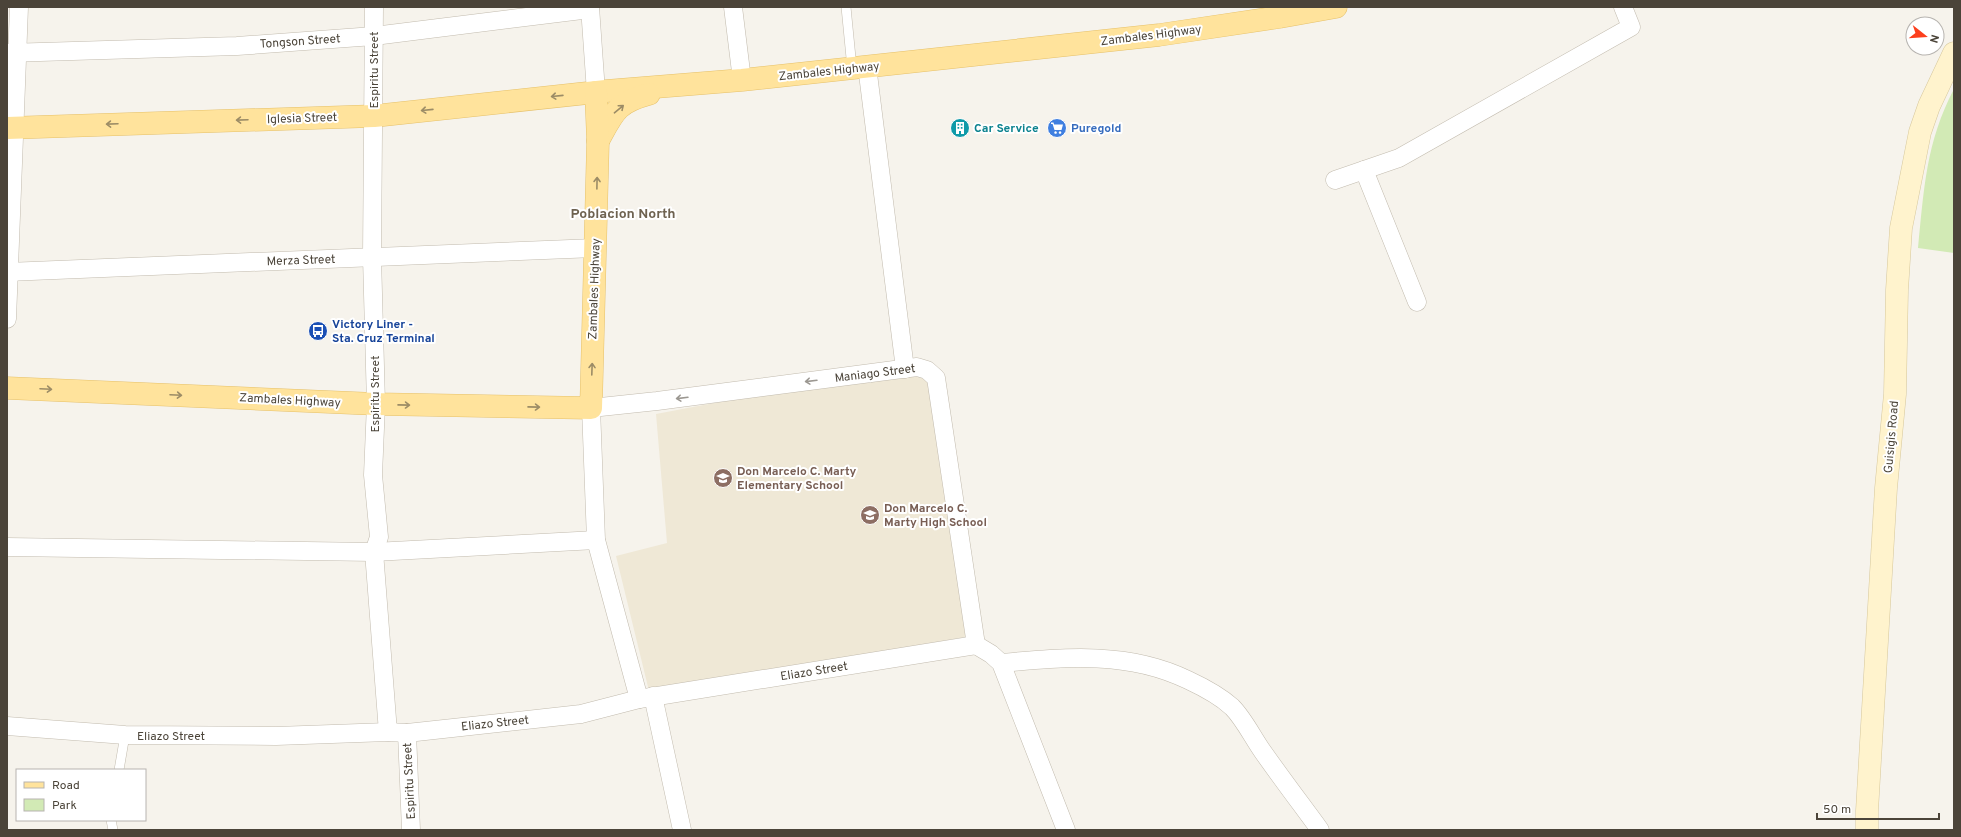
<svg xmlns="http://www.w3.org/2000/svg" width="1961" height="837" font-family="Overpass,sans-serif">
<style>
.education{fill:#efe8d6}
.green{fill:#d2eab5}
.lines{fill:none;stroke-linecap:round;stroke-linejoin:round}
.service-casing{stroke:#c2bbae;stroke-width:10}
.minor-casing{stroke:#c2bbae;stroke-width:19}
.secondary-casing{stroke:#d6c79b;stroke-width:23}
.primary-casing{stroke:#e6c16a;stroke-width:23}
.service{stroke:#fff;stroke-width:9}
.minor{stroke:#fff;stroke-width:18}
.secondary{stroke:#fff3cd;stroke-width:22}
.primary{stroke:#ffe39c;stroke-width:22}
.oneway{stroke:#9c8c66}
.oneway2{stroke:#9c9892}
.labels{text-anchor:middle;stroke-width:4;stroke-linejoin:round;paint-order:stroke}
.street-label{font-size:12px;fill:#4b4439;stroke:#fff}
.culture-label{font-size:12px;font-weight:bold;fill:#0d838f;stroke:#fff;text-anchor:start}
.shop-label{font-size:12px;font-weight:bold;fill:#366cbe;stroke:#fff;text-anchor:start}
.transit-label{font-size:12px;font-weight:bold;fill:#164399;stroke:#fff;text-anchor:start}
.education-label{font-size:12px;font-weight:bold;fill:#785e54;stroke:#fff;text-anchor:start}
.quarter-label{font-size:14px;font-weight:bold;fill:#6e6250;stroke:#fff}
</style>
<rect width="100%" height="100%" fill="#f6f3ec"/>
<path class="education" d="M920,370L932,379L966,637L649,691L616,556L667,543L656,414L772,392Z"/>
<path class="green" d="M1954,89V253L1918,248C1924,189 1926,142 1954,89Z"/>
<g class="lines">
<defs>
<g id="service">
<path d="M846,7L852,68"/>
<path d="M119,770L125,735"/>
<path d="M111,820L113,830"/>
</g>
<g id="minor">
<path d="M374,7L372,257L376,404L373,475L379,537L374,552L388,732"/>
<path d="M590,7L596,92"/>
<path d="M733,7L742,80"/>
<path d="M7,53L237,46L374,36L590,9"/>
<path d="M867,66L905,369"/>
<path d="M1364,170L1417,302"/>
<path d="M1335,180L1399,158L1631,27L1623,7"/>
<path d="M7,272L595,248"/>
<path d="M7,319L19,7"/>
<path d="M7,547L374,552L596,540"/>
<path d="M976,645L991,654L1001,663L1066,830"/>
<path d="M1001,663C1066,657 1129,651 1188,680C1203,687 1220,696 1232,707C1244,719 1253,738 1263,752C1282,779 1301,804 1320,830"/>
<path d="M653,696L682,830"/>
<path d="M639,699L596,540L591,408L657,401L917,367L927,370L936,378L976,645"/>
<path d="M7,726L125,735L276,736L388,732L407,733L581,714L639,699L976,645"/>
<path d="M407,733L411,830"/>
</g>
<path id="secondary" d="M1867,830V811L1886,488L1895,394L1897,290L1901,228L1920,132L1929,106L1954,53"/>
<g id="primary">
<path d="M7,128L374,116L606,91L742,80L1159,35L1280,17L1336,7"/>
<path d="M598,141C614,112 616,103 649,94"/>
<path d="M7,388L376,404L591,408L598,141L596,92"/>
</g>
</defs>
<use href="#service" class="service-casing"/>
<use href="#minor" class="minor-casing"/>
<use href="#secondary" class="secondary-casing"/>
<use href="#primary" class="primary-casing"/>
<use href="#service" class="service"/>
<use href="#minor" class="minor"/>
<use href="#secondary" class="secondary"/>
<use href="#primary" class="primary"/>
</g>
<defs><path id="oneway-shaft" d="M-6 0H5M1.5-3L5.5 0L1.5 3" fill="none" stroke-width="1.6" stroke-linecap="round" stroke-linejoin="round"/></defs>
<g class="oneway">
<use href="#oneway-shaft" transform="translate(557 96) rotate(174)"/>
<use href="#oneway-shaft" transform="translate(619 109) rotate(-40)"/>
<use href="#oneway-shaft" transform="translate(427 110) rotate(174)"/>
<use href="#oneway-shaft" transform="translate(242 120) rotate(178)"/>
<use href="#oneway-shaft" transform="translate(112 124) rotate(178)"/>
<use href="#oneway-shaft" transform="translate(597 183) rotate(-89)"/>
<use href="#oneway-shaft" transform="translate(592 369) rotate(-88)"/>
<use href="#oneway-shaft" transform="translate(46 389) rotate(3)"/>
<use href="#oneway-shaft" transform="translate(176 395) rotate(3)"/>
<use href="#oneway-shaft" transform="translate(404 405) rotate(1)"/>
<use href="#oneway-shaft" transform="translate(534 407) rotate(1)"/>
</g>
<g class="oneway2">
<use href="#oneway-shaft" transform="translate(811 381) rotate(173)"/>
<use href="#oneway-shaft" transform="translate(682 398) rotate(173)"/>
</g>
<defs>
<symbol id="building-disc" viewBox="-11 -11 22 22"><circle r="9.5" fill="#0f9aa8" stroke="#fff"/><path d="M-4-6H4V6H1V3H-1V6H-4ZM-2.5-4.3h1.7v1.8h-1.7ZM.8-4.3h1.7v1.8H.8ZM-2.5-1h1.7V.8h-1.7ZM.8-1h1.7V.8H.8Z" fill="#fff"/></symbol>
<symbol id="supermarket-disc" viewBox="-11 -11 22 22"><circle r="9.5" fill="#3f7fe0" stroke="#fff"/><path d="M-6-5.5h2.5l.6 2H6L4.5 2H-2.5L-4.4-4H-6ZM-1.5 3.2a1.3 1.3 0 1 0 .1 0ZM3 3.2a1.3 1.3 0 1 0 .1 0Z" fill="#fff"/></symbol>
<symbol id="bus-disc" viewBox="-11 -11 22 22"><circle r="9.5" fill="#1a4fb4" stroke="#fff"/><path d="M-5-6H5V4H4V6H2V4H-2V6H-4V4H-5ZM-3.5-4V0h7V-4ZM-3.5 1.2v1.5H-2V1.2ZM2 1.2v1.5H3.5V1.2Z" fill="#fff"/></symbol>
<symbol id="school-disc" viewBox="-11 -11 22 22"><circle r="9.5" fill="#8d6e63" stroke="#fff"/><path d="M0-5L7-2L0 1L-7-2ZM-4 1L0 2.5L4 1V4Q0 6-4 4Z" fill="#fff"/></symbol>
</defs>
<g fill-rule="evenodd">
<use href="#building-disc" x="949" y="117" width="22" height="22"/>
<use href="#supermarket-disc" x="1046" y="117" width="22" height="22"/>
<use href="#bus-disc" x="307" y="320" width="22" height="22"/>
<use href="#school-disc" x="712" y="467" width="22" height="22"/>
<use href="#school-disc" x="859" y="504" width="22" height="22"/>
</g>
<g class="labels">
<g class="street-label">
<text transform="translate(1151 35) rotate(-7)" y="4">Zambales Highway</text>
<text transform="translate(300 41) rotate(-4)" y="4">Tongson Street</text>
<text transform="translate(374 70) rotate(-90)" y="4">Espiritu Street</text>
<text transform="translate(829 71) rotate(-6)" y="4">Zambales Highway</text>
<text transform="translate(302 118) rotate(-2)" y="4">Iglesia Street</text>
<text transform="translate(301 260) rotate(-2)" y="4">Merza Street</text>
<text transform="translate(594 289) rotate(-88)" y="4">Zambales Highway</text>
<text transform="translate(875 373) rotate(-7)" y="4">Maniago Street</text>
<text transform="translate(375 394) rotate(-90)" y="4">Espiritu Street</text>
<text transform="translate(290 400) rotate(3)" y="4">Zambales Highway</text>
<text transform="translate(1891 437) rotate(-85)" y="4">Guisigis Road</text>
<text transform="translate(814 671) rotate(-9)" y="4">Eliazo Street</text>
<text transform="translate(495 723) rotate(-6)" y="4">Eliazo Street</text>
<text x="171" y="740">Eliazo Street</text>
<text transform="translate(409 781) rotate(-93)" y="4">Espiritu Street</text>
</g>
<g class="culture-label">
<text x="974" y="132">Car Service</text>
</g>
<g class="shop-label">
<text x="1071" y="132">Puregold</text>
</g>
<g class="transit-label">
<text x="332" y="328">Victory Liner -<tspan x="332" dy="14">Sta. Cruz Terminal</tspan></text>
</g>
<g class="education-label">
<text x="737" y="475">Don Marcelo C. Marty<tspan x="737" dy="14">Elementary School</tspan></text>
<text x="884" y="512">Don Marcelo C.<tspan x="884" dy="14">Marty High School</tspan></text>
</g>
<g class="quarter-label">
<text x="623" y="218">Poblacion North</text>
</g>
</g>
<rect width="1961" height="837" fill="none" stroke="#4b4439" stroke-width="16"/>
<rect x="16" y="769" width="130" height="52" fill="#ffffff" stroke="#b7b4b0"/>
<rect x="24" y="782" width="20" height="6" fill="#ffe39c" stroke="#b7b4b0"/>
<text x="52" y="789" font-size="12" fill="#4b4439">Road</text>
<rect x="24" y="799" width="20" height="12" fill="#d2eab5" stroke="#b7b4b0"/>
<text x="52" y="809" font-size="12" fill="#4b4439">Park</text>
<g transform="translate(1925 36) rotate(107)"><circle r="19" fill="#ffffff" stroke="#b7b4b0"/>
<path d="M0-3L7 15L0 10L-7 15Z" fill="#fc3f1d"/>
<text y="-6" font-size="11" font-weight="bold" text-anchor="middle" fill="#4b4439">N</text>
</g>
<path d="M1817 813v6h122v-6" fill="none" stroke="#4b4439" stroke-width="2"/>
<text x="1823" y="813" font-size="12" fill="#4b4439" stroke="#ffffff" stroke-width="3" paint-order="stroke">50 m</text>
</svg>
